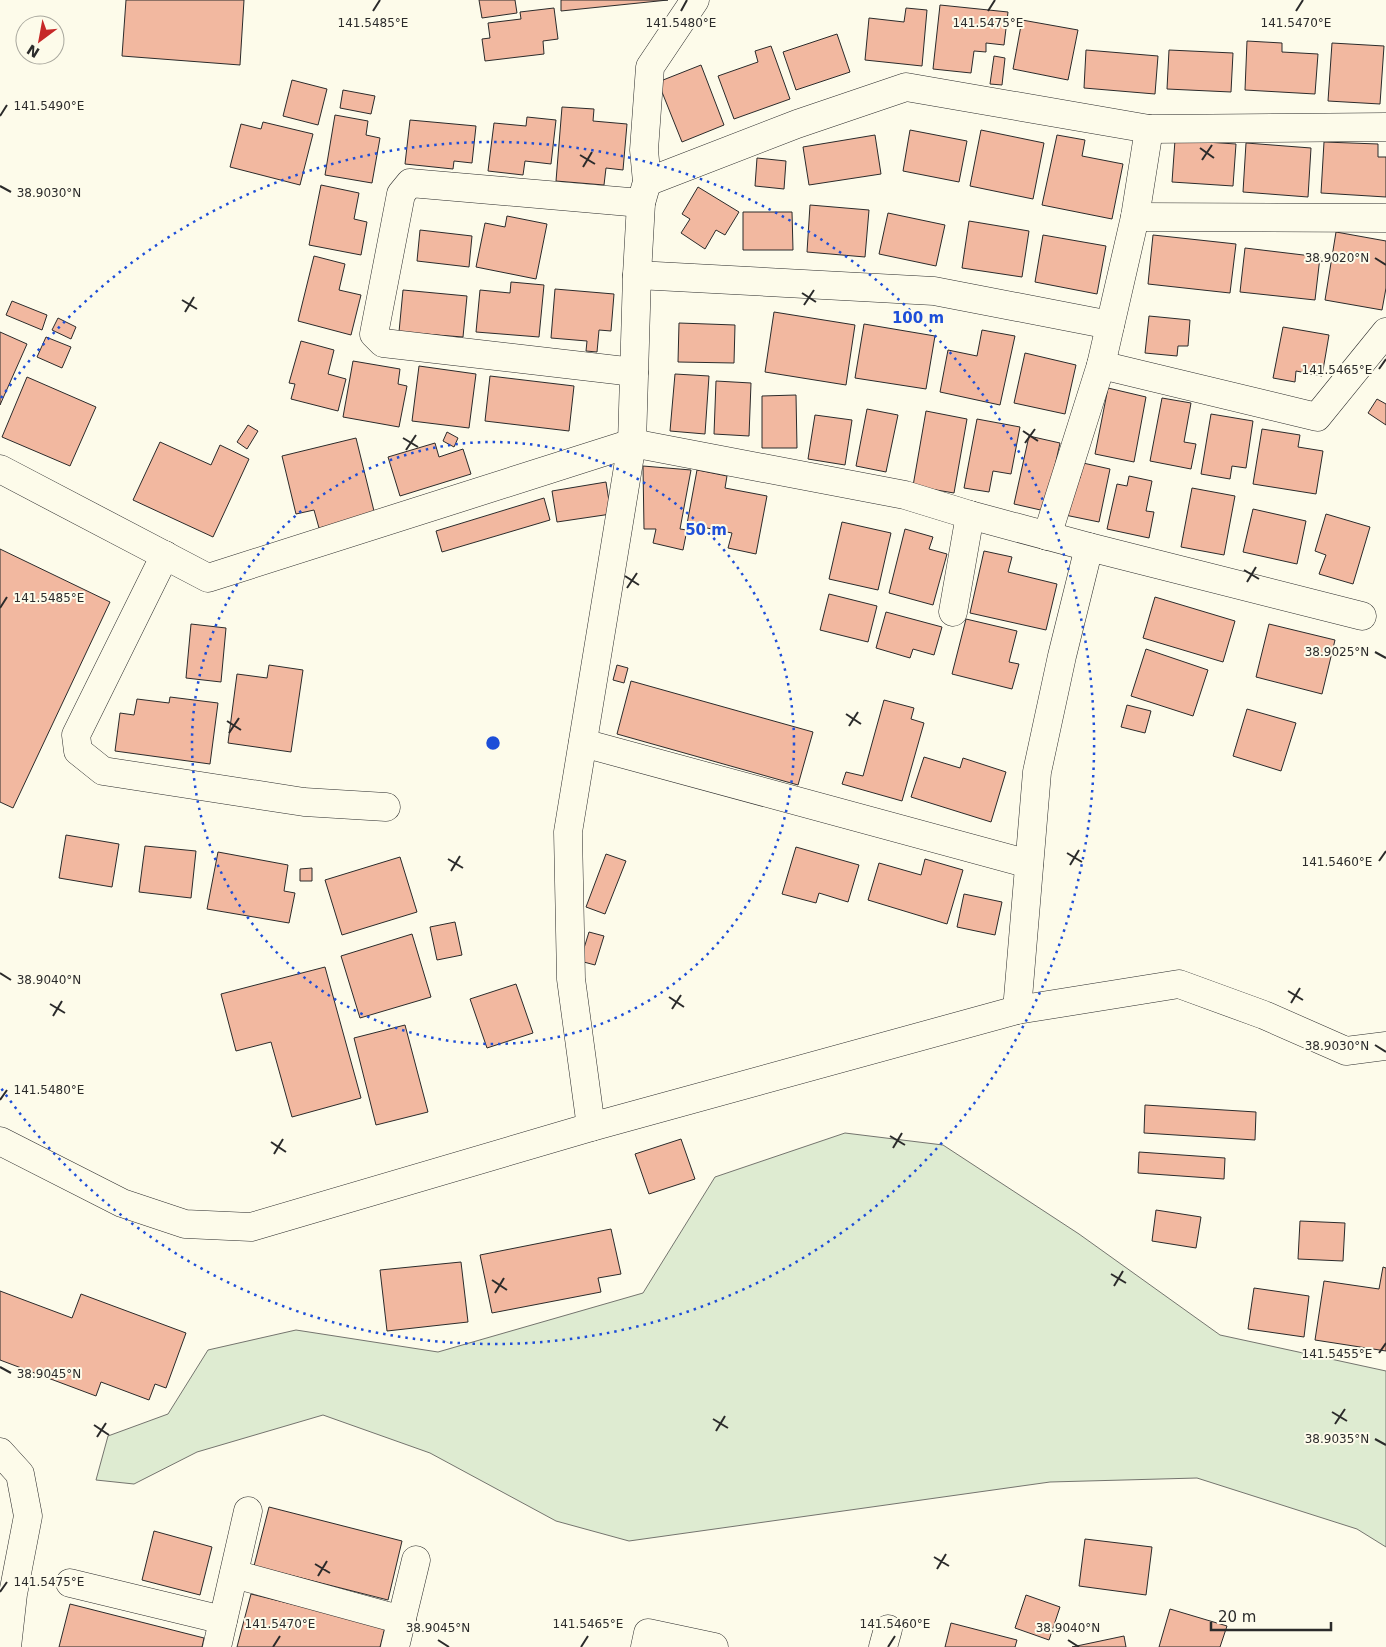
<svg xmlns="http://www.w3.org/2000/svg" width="1386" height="1647" font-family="'DejaVu Sans',sans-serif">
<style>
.green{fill:#deebd1;stroke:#74746e}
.building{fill:#f2b8a0;stroke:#2b2b2b}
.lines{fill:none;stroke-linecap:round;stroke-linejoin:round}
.minor-casing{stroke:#2b2b2b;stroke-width:29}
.minor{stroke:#fdfbea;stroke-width:28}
.ticks{fill:none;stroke:#2b2b2b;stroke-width:2}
.ring{fill:none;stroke:#1d4ed8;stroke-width:2.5;stroke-dasharray:2.5 5}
.ticks-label{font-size:12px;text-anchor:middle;fill:#2b2b2b;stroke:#fdfbea;stroke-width:4;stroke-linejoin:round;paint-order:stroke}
.centre{fill:#1d4ed8;stroke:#fdfbea;stroke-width:2.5}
.ring-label{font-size:15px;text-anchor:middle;font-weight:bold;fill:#1d4ed8;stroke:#fdfbea;stroke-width:4;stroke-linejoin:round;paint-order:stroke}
</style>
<rect width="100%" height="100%" fill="#fdfbea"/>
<path class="green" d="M845,1133L943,1145L1079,1234L1220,1335L1386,1371V1547L1357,1529L1197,1478L1050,1482L629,1541L556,1521L430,1453L323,1415L197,1452L134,1484L96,1480L108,1436L168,1414L208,1350L296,1330L438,1352L643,1293L715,1177Z"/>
<g class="building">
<path d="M126,0H244L240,65L122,56Z"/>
<path d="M479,0H515L517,13L482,18Z"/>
<path d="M561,0H668L561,11Z"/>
<path d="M940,5L1008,12L1004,45L986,43V52L974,51L971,73L933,69Z"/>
<path d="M554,8L558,39L543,41L544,54L485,61L482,39L490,38L488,23L521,19L520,12Z"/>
<path d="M906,8L927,10L922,66L865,60L869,18L904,22Z"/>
<path d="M1022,20L1078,30L1068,80L1013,69Z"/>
<path d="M837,34L850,72L796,90L783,52Z"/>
<path d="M1247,41L1282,43V52L1318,54L1315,94L1245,90Z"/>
<path d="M1332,43L1384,46L1380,104L1328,101Z"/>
<path d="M771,46L790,99L734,119L718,76L758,62L755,51Z"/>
<path d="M1086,50L1158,56L1155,94L1084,88Z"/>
<path d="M1169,50L1233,53L1231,92L1167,89Z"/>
<path d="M994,56L1005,58L1002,85L990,84Z"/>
<path d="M701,65L724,125L682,142L658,82Z"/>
<path d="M292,80L327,89L318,125L283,116Z"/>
<path d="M343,90L375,96L371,114L340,108Z"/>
<path d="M562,107L594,109L593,121L627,124L623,170L606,168L604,185L556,181Z"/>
<path d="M335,115L368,121L366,135L380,138L372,183L325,175Z"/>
<path d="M527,117L556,120L551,164L525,161L523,175L488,171L494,123L526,126Z"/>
<path d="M410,120L476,126L472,163L454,161L453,169L405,164Z"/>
<path d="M263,122L313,134L300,185L230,167L241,124L261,129Z"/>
<path d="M910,130L967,141L959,182L903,171Z"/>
<path d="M981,130L1044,143L1033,199L970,186Z"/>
<path d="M875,135L881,174L809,185L803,147Z"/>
<path d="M1057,135L1085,140L1082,156L1123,164L1112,219L1042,205Z"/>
<path d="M1175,140L1236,144L1233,186L1172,182Z"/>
<path d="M1324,142L1378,144V157H1386V197L1321,193Z"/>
<path d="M1246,143L1311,148L1308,197L1243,192Z"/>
<path d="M757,158L786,161L784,189L755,186Z"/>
<path d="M321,185L359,193L354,219L367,222L361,255L309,245Z"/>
<path d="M698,187L739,212L725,235L716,230L705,249L681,233L690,219L682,214Z"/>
<path d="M810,205L869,210L865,257L807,252Z"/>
<path d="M743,212H792L793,250H743Z"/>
<path d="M888,213L945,225L936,266L879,254Z"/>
<path d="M507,216L547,224L536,279L476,267L485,223L505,227Z"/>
<path d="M969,221L1029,231L1022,277L962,268Z"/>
<path d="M420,230L472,236L469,267L417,261Z"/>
<path d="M1336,232L1386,241V288L1382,310L1325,300Z"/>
<path d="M1043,235L1106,246L1097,294L1035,282Z"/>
<path d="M1153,235L1236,244L1230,293L1148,284Z"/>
<path d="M1245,248L1320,257L1315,300L1240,292Z"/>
<path d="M314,256L345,264L339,290L361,295L351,335L298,321Z"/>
<path d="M511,282L544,285L539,337L476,332L480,290L510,293Z"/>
<path d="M555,289L614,294L611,331L599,330L597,352L586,351L587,341L551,338Z"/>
<path d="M403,290L467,296L463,337L399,332Z"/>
<path d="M12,301L47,315L42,330L6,315Z"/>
<path d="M774,312L855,325L846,385L765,372Z"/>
<path d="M1149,316L1190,320L1188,346H1178L1177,356L1145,353Z"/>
<path d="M58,318L76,327L71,339L52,330Z"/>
<path d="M679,323L735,325L734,363L678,362Z"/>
<path d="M864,324L935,336L926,389L855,378Z"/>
<path d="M1283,327L1329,335L1322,376L1296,371L1295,382L1273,378Z"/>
<path d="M982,330L1015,336L1000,405L940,392L948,350L977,356Z"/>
<path d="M0,332L27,344L0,405Z"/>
<path d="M46,337L71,347L62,368L37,357Z"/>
<path d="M301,341L334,350L328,374L346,379L338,411L291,399L295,384L289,383Z"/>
<path d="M1025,353L1076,365L1065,414L1014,403Z"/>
<path d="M353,361L400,369L398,384L407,386L399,427L343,417Z"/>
<path d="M419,366L476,374L469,428L412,421Z"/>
<path d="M675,374L709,376L705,434L670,431Z"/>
<path d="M490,376L574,386L569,431L485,421Z"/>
<path d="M27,377L96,407L70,466L2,437Z"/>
<path d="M716,381L751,383L749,436L714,434Z"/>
<path d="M1108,388L1146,397L1134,462L1095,454Z"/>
<path d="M796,395L797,448H762V396Z"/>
<path d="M1162,398L1191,403L1184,442L1196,444L1191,469L1150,461Z"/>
<path d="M1377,399L1386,404V425L1368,413Z"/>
<path d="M867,409L898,415L886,472L856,466Z"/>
<path d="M926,411L967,419L954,493L913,486Z"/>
<path d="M1211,414L1253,421L1246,468L1232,466L1230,479L1201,474Z"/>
<path d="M815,415L852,420L845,465L808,459Z"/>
<path d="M977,419L1020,427L1011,474L993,471L989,492L964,488Z"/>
<path d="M248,425L258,431L247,449L237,442Z"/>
<path d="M1262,429L1300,435L1298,447L1323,451L1316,494L1253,484Z"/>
<path d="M447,432L458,438L454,447L443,441Z"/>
<path d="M1029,436L1060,443L1045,511L1014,504Z"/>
<path d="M356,438L375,515L319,528L314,510L296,514L282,456Z"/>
<path d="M160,442L211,465L220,445L249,459L213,537L133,500Z"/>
<path d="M435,443L439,457L463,449L471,474L400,496L388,457Z"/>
<path d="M1083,463L1110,469L1099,522L1065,515L1073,476L1080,478Z"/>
<path d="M643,466L691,470L680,529L687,530L683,550L653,543L656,529H644Z"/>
<path d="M697,470L727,476L725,488L767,496L756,554L728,548L732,533L687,524Z"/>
<path d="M1129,476L1152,481L1146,511L1154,512L1149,538L1107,529L1117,484L1127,486Z"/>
<path d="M606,482L611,514L557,522L552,491Z"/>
<path d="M1192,488L1235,496L1224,555L1181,547Z"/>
<path d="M544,498L550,520L442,552L436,531Z"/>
<path d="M1253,509L1306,521L1297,564L1243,552Z"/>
<path d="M1326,514L1370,527L1353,584L1319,574L1326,555L1315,551Z"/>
<path d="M842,522L891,533L878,590L829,579Z"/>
<path d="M905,529L933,537L929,549L947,554L933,605L889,593Z"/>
<path d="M0,549L110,602L13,808L0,802Z"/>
<path d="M984,551L1012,557L1008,572L1057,584L1046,630L970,613Z"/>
<path d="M829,594L877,606L868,642L820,630Z"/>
<path d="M1155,597L1235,621L1223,662L1143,638Z"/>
<path d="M886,612L942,627L934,655L913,649L910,658L876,648Z"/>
<path d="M966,619L1017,631L1009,662L1019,664L1012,689L952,674Z"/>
<path d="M191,624L226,628L221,682L186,678Z"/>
<path d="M1269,624L1335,640L1322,694L1256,677Z"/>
<path d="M1146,649L1208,670L1193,716L1131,696Z"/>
<path d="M269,665L303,670L291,752L228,743L237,674L267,678Z"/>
<path d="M617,665L628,668L624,683L613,680Z"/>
<path d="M631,681L813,732L798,785L617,734Z"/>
<path d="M170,697L218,703L210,764L115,751L120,713L134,715L137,699L169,703Z"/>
<path d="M884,700L914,708L911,719L924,723L902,801L842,784L846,772L863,776Z"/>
<path d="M1127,705L1151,711L1145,733L1121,727Z"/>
<path d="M1247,709L1296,723L1281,771L1233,756Z"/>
<path d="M924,757L960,768L963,758L1006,772L991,822L911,797Z"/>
<path d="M66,835L119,844L112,887L59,878Z"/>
<path d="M145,846L196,851L191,898L139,892Z"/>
<path d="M796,847L859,865L848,902L819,893L816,903L782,894Z"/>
<path d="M218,852L288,865L284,891L295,893L289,923L207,909Z"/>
<path d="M606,854L626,861L605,914L586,907Z"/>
<path d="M400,857L417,912L342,935L325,880Z"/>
<path d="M925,859L963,870L947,924L868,900L879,863L921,875Z"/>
<path d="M312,868V881H300V869Z"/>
<path d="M964,894L1002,902L995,935L957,927Z"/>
<path d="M455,922L462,955L437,960L430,927Z"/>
<path d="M589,932L604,936L595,965L580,961Z"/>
<path d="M412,934L431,997L360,1018L341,956Z"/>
<path d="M325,967L361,1098L292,1117L271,1042L236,1051L221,994Z"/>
<path d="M516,984L533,1033L487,1048L470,999Z"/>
<path d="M405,1025L428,1112L376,1125L354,1038Z"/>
<path d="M1145,1105L1256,1112L1255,1140L1144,1133Z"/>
<path d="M681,1139L695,1179L649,1194L635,1154Z"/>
<path d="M1139,1152L1225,1158L1224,1179L1138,1173Z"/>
<path d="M1156,1210L1201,1217L1196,1248L1152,1241Z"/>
<path d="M1300,1221L1345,1223L1343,1261L1298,1259Z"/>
<path d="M611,1229L621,1274L598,1278L601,1292L492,1313L480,1255Z"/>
<path d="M461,1262L468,1322L387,1331L380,1270Z"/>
<path d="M1383,1267L1386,1268V1351L1315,1340L1324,1281L1379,1289Z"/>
<path d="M1254,1288L1309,1296L1304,1337L1248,1329Z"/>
<path d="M0,1291L72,1318L81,1294L186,1333L166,1388L155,1384L149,1400L101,1382L96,1396L0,1360Z"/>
<path d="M269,1507L402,1541L388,1600L254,1566Z"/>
<path d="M154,1531L212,1547L200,1595L142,1580Z"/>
<path d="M1085,1539L1152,1547L1146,1595L1079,1586Z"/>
<path d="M251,1594L385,1627L380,1647H237Z"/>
<path d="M1026,1595L1060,1607L1049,1640L1015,1628Z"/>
<path d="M70,1604L204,1638L202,1647H59Z"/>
<path d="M1170,1609L1227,1626L1220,1647H1159Z"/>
<path d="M951,1623L1017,1640L1015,1647H945Z"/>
<path d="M1124,1636L1126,1647H1072Z"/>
</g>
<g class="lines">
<defs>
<g id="minor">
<path d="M647,182L797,124L906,87L1149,129L1386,127"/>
<path d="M1135,217L1386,218"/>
<path d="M637,275L934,291L1110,325"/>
<path d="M1101,365L1317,417L1386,332"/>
<path d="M634,372L383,343L374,334L401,194L410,183L641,203"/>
<path d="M0,469L208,578L632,443L905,495L970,515L1089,547L1362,616"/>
<path d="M1047,536L1101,365L1135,217L1149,129"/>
<path d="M165,555L76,735L78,751L103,771L304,802L386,807"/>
<path d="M953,612L970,515"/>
<path d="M583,743L1029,864"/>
<path d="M1017,1010L1037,772L1062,656L1089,547"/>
<path d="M591,1127L571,979L568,832L632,443L637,275L641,203L647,182L644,150L650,67L695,0"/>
<path d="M0,1141L122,1203L185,1224L251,1227L591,1127L1017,1010L1179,984L1264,1015L1346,1051L1386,1046"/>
<path d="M0,1452L20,1474L28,1516L13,1594L7,1647"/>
<path d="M234,1574L402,1620"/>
<path d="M70,1583L223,1620"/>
<path d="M217,1647L248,1511"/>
<path d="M395,1647L416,1560"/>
<path d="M645,1647L648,1633L714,1647"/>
<path d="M883,1647L888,1629"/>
</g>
</defs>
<use href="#minor" class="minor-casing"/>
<use href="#minor" class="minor"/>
</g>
<path class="ticks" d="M373,11L380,0M681,11L687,0M988,11L995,0M1296,11L1303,0M0,116L7,105M1200,148L1214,158M580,155L595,164M1202,160L1212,145M583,167L592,152M0,186L11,192M1375,258L1386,265M802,293L816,302M182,300L197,309M804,305L814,290M185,312L194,297M1379,369L1386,359M1023,431L1038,441M403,438L418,447M1025,443L1035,429M406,450L416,435M1244,570L1259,579M625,576L639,585M1247,582L1256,567M627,588L637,573M0,608L7,597M1375,652L1386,658M846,714L861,724M227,721L241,730M849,726L858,712M229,733L239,718M1067,853L1082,862M448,859L463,868M1379,861L1386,851M1070,865L1079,850M451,871L460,856M0,973L11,980M1288,991L1303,1000M669,997L684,1007M1291,1003L1300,988M50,1004L65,1013M672,1009L681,995M53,1016L62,1001M1375,1045L1386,1052M0,1100L7,1090M890,1136L905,1145M271,1142L286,1152M893,1148L902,1133M274,1154L283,1139M1111,1274L1126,1283M492,1280L507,1290M1114,1286L1123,1271M495,1293L504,1278M1379,1353L1386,1343M0,1367L11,1373M1332,1412L1347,1421M713,1419L728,1428M1335,1424L1345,1409M94,1425L109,1435M716,1431L725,1416M97,1437L106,1423M1375,1439L1386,1445M934,1557L949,1566M315,1564L330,1573M937,1569L946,1554M318,1576L327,1561M0,1592L7,1582M438,1640L449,1647M1068,1640L1079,1647M273,1647L280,1636M581,1647L588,1636M888,1647L895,1636"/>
<g class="ring">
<circle cx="493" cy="743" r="301"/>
<path d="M1 398A601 601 0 1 1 1 1088"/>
</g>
<g class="ticks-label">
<text x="373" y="27">141.5485°E</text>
<text x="681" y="27">141.5480°E</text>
<text x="988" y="27">141.5475°E</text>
<text x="1296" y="27">141.5470°E</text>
<text x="49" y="110">141.5490°E</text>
<text x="49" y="197">38.9030°N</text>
<text x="1337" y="262">38.9020°N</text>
<text x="1337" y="374">141.5465°E</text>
<text x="49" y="602">141.5485°E</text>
<text x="1337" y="656">38.9025°N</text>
<text x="1337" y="866">141.5460°E</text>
<text x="49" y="984">38.9040°N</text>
<text x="1337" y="1050">38.9030°N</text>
<text x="49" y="1094">141.5480°E</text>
<text x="1337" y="1358">141.5455°E</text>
<text x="49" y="1378">38.9045°N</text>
<text x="1337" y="1443">38.9035°N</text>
<text x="49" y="1586">141.5475°E</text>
<text x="280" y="1628">141.5470°E</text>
<text x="588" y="1628">141.5465°E</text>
<text x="895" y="1628">141.5460°E</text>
<text x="438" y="1632">38.9045°N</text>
<text x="1068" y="1632">38.9040°N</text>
</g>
<circle cx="493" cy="743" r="8" class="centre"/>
<g class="ring-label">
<text x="918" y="323">100 m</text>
<text x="706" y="535">50 m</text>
</g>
<g transform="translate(40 40) rotate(212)"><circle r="24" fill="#fdfbea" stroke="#a9a89e"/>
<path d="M0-4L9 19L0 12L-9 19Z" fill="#c62828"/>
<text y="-8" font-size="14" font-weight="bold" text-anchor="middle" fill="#2b2b2b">N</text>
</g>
<path d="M1211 1622v8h120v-8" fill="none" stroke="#2b2b2b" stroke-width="2.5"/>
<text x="1218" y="1622" font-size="15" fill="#2b2b2b" stroke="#fdfbea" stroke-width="4" paint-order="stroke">20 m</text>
</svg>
